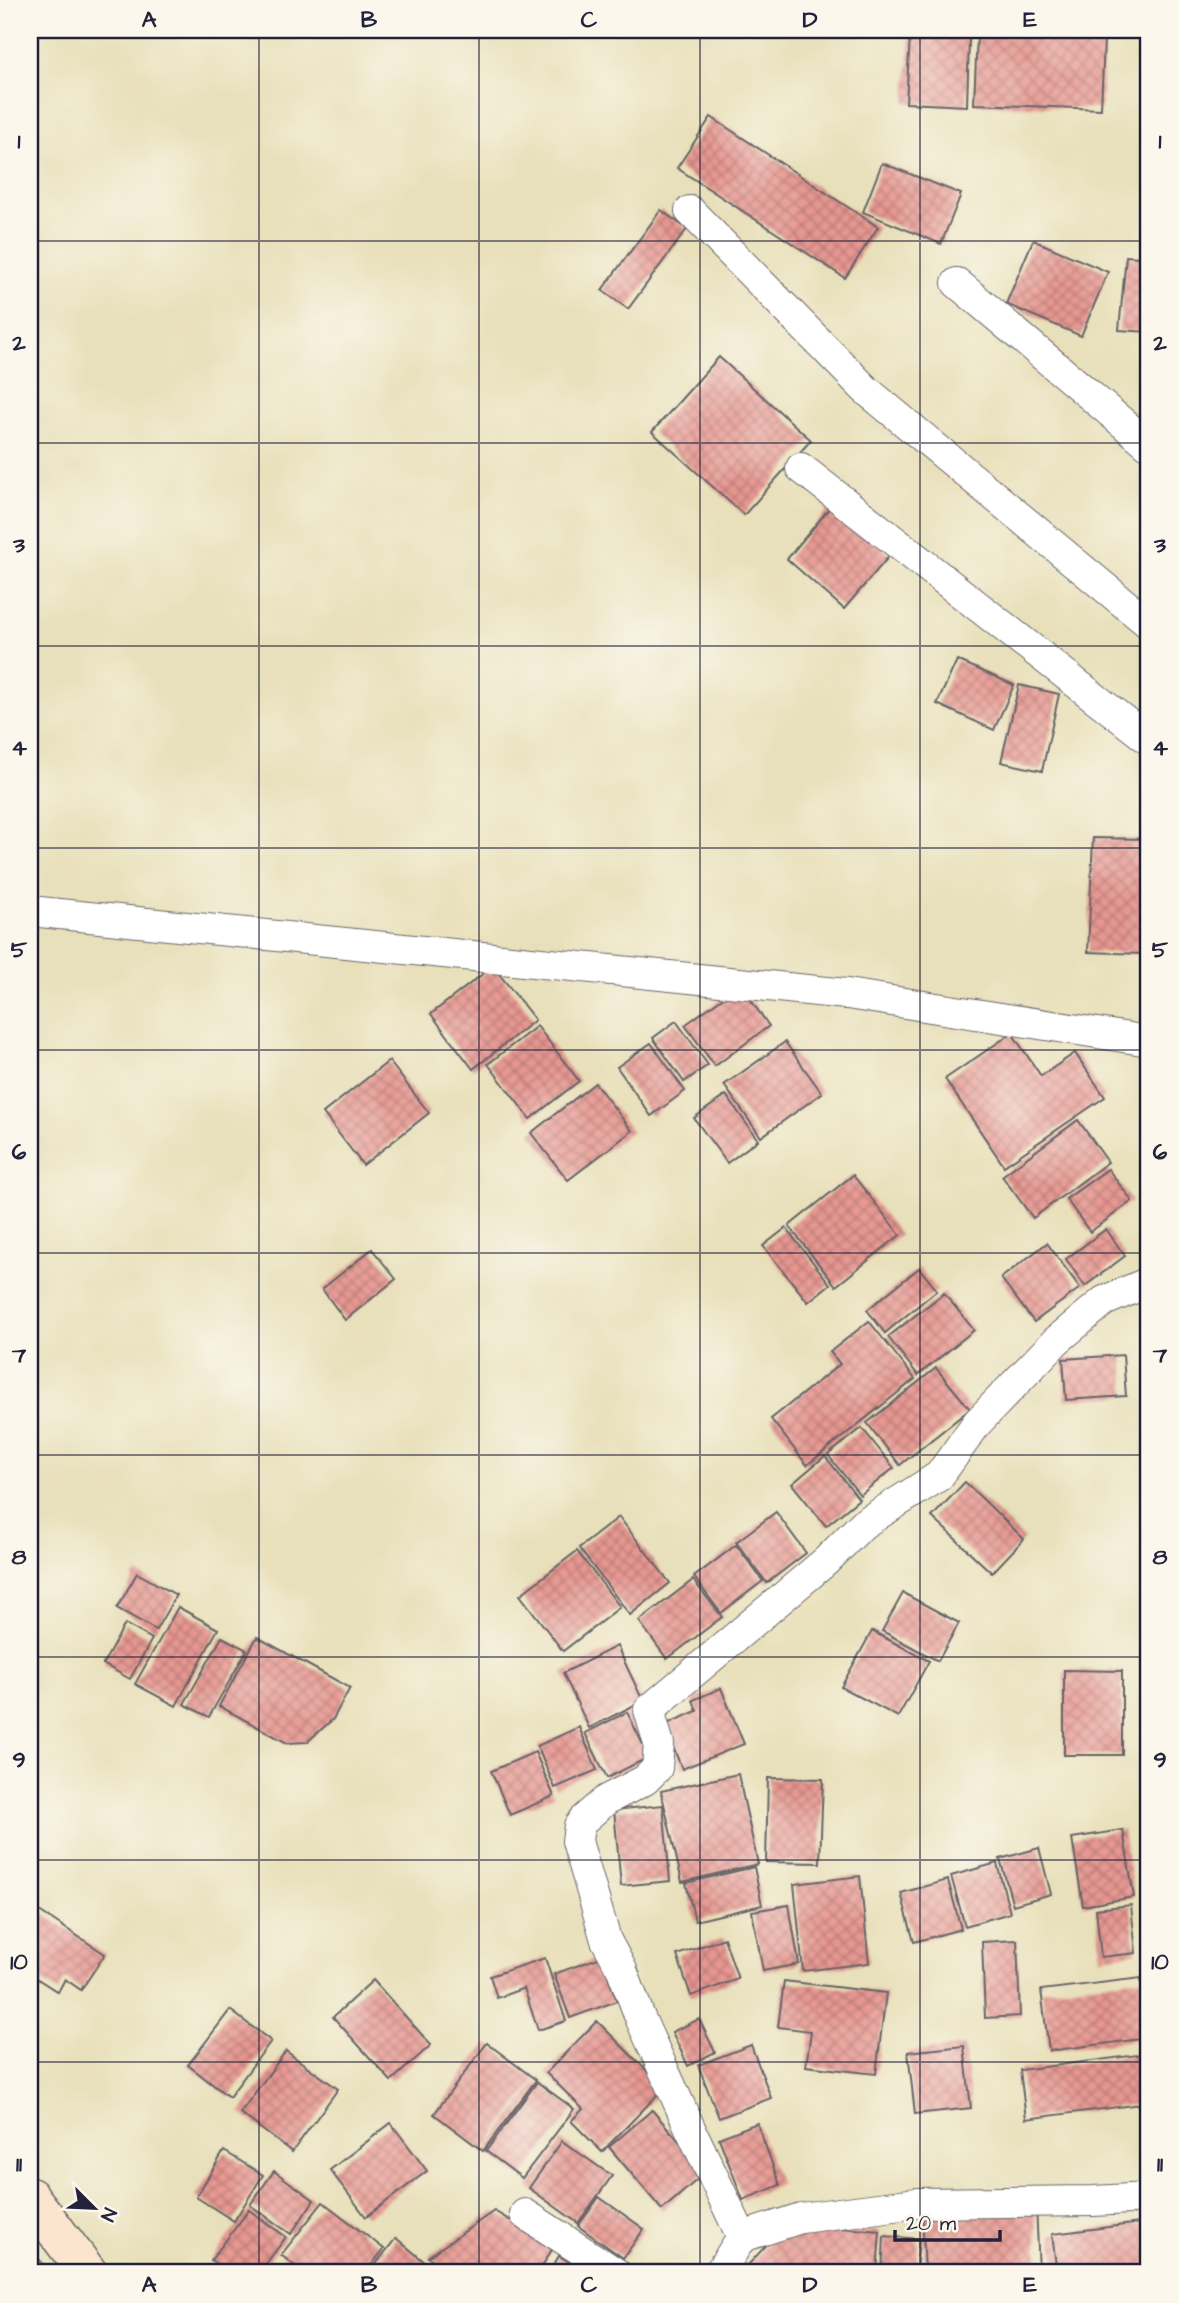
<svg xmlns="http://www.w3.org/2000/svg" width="1179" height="2303" font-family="'Architects Daughter',sans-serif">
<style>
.building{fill:url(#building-cross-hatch)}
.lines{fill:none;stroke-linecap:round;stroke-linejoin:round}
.street-casing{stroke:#676467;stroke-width:32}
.secondary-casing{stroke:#676467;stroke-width:41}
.street{stroke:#fff;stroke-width:30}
.secondary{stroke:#fce5cf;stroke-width:38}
.grid{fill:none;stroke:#22223b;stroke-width:2;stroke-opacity:0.55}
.neatline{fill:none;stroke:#22223b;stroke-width:2.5}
.grid-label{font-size:23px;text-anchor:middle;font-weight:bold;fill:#22223b}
</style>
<defs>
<pattern id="building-cross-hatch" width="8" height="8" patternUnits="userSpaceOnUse" patternTransform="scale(1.75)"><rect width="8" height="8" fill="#e79791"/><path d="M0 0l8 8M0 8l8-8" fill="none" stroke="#bb7b78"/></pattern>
</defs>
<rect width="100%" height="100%" fill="#fbf7ec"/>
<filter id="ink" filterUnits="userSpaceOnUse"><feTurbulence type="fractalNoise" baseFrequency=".0143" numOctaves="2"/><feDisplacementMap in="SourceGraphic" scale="14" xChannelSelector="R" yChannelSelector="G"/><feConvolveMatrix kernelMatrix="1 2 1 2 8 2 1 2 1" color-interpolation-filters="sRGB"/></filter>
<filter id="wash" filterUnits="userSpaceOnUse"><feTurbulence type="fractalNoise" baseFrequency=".00686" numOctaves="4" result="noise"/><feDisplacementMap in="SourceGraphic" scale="28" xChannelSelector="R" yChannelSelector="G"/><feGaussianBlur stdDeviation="1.57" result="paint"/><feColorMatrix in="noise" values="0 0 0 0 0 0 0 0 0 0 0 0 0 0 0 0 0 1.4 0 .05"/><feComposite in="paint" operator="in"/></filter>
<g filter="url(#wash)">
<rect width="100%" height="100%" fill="#e8e0ba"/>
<g id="blocks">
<g class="building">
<path d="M1032,30H1104V35L1032,32Z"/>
<path d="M977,35L1104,40L1101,109L974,104Z"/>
<path d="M910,36L969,38L967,106L906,103Z"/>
<path d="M711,117L878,227L845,278L677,168Z"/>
<path d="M882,163L961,194L941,244L863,212Z"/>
<path d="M661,210L687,229L628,309L602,290Z"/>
<path d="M1033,240L1108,272L1081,336L1006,304Z"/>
<path d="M1126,256L1149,258V332L1119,330Z"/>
<path d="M719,357L811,440L744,515L652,432Z"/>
<path d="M832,505L890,555L844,609L787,559Z"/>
<path d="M957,660L1014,685L994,730L937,704Z"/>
<path d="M1019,685L1059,694L1042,771L1001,762Z"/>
<path d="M1093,838L1147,839L1142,954L1088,952Z"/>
<path d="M493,966L535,1020L473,1069L431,1014Z"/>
<path d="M740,985L769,1026L715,1066L685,1025Z"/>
<path d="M676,1021L708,1065L684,1082L653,1038Z"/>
<path d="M537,1026L579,1081L530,1119L488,1064Z"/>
<path d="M1012,1033L1041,1076L1075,1053L1105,1097L1004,1166L945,1079Z"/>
<path d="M785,1042L822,1093L761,1137L724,1085Z"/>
<path d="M651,1043L685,1091L651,1116L617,1067Z"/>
<path d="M389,1061L429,1113L363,1165L323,1113Z"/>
<path d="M595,1083L632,1131L568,1180L531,1133Z"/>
<path d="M726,1095L758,1140L727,1163L694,1118Z"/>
<path d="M1078,1120L1108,1162L1033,1218L1002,1176Z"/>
<path d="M1108,1169L1132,1201L1090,1232L1066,1199Z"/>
<path d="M853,1175L900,1235L836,1286L789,1226Z"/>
<path d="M786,1228L830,1284L808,1302L763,1246Z"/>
<path d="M1106,1229L1125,1256L1085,1286L1066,1259Z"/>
<path d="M1047,1243L1080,1288L1034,1322L1001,1278Z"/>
<path d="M372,1249L396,1279L345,1320L322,1289Z"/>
<path d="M919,1268L937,1290L885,1333L867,1310Z"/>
<path d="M944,1293L974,1330L918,1375L888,1337Z"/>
<path d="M869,1321L915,1379L807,1465L771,1419L840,1364L830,1352Z"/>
<path d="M1123,1355L1126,1396L1066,1400L1063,1359Z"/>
<path d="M936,1368L970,1409L900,1465L867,1423Z"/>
<path d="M862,1428L894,1468L860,1495L828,1455Z"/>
<path d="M825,1456L859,1499L826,1526L792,1484Z"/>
<path d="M965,1482L1024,1539L992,1573L932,1517Z"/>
<path d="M776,1512L806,1553L767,1583L736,1542Z"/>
<path d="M619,1517L670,1583L630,1615L579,1548Z"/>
<path d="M736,1545L763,1581L721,1613L694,1577Z"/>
<path d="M577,1551L620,1607L563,1651L520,1595Z"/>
<path d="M137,1573L176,1595L156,1630L117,1608Z"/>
<path d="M693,1580L722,1617L667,1659L639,1621Z"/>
<path d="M903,1593L959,1623L938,1661L882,1631Z"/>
<path d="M178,1607L218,1629L176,1706L135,1684Z"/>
<path d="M125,1624L152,1639L130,1679L103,1664Z"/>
<path d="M872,1631L929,1661L898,1717L841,1687Z"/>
<path d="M222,1637L247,1650L209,1717L184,1704Z"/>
<path d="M257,1637L350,1688L333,1719L307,1742L287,1743L219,1706Z"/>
<path d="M617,1646L643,1701L589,1728L563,1673Z"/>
<path d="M1064,1670L1122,1671V1755H1064Z"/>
<path d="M721,1688L744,1744L682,1769L664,1725L697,1711L693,1700Z"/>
<path d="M627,1712L649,1757L607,1778L585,1733Z"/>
<path d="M579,1727L597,1770L555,1788L537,1746Z"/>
<path d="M535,1752L554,1796L510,1815L491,1771Z"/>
<path d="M738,1774L758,1864L682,1882L661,1791Z"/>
<path d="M768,1778L823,1779L820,1863L766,1862Z"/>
<path d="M663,1805L670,1881L621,1886L614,1810Z"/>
<path d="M1123,1830L1134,1897L1083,1906L1072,1838Z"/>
<path d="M1039,1848L1051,1894L1013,1905L1000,1859Z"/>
<path d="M997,1863L1010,1913L965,1926L951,1876Z"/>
<path d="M754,1867L762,1905L695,1921L686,1883Z"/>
<path d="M860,1876L869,1963L803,1971L794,1884Z"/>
<path d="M948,1880L961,1929L914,1942L901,1893Z"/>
<path d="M30,1905L105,1954L81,1990L65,1979L58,1992L30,1974Z"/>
<path d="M789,1905L799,1964L763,1971L752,1911Z"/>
<path d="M1131,1905L1136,1953L1101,1957L1096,1909Z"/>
<path d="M724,1938L738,1979L691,1996L677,1955Z"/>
<path d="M1017,1940L1020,2016L985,2018L982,1942Z"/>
<path d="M601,1957L617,2001L570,2018L554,1974Z"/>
<path d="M545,1958L566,2021L538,2030L524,1988L497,1998L490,1976Z"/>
<path d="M1141,1978L1149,2038L1049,2051L1041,1990Z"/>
<path d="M373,1980L431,2045L391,2081L333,2017Z"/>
<path d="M784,1981L886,1993L876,2074L806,2066L811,2031L778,2027Z"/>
<path d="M230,2010L271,2041L229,2097L188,2065Z"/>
<path d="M699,2019L715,2052L688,2066L672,2032Z"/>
<path d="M597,2021L664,2088L602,2152L571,2121L583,2109L546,2073Z"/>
<path d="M487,2043L536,2080L483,2151L434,2114Z"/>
<path d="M751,2045L771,2098L719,2118L698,2065Z"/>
<path d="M964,2046L971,2108L915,2114L908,2052Z"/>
<path d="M286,2051L338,2089L292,2152L240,2113Z"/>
<path d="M1145,2054L1149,2103L1026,2119L1020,2070Z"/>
<path d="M537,2082L574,2109L522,2178L486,2151Z"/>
<path d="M652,2110L706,2172L662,2210L609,2147Z"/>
<path d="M391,2123L427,2171L366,2217L330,2170Z"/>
<path d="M757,2123L780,2185L743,2200L719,2138Z"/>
<path d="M562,2141L612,2176L578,2223L529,2188Z"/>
<path d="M224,2151L263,2175L234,2221L196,2197Z"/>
<path d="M274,2171L314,2200L291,2234L250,2205Z"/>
<path d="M599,2197L644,2229L623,2258L578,2226Z"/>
<path d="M323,2202L384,2249L365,2273H304L281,2255Z"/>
<path d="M1036,2205L1039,2272L925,2273L922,2210Z"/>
<path d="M249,2210L286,2237L259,2273H229L211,2260Z"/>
<path d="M494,2211L554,2246L538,2273H456L428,2257Z"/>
<path d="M1149,2222V2273H1057L1052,2234Z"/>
<path d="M786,2224L880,2231L877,2273H746L748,2265Z"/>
<path d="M884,2236L919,2239L916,2273H882Z"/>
<path d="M396,2238L426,2263L418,2273H369Z"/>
<path d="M30,2250L52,2273H30Z"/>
<path d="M559,2256L587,2273H549Z"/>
</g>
</g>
</g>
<g filter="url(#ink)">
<use href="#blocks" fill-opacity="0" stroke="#676467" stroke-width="2"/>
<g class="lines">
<defs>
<g id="street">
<path d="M690,211L866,390L1149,624"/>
<path d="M957,283L1149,445"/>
<path d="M801,468L1149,740"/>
<path d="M30,911L847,994L1149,1041"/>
<path d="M525,2214L616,2273"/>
<path d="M742,2237L690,2128L641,2020L622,1970L606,1940L577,1841L579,1826L583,1820L606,1800L645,1780L657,1768L659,1744L649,1710L826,1561L863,1524L939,1476L977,1423L1056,1341L1104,1301L1149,1282"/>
<path d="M719,2273L742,2237L801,2218L917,2203L1093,2201L1149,2198"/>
</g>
<path id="secondary" d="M30,2197L88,2273"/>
</defs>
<use href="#street" class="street-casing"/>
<use href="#secondary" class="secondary-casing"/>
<use href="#street" class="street"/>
<use href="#secondary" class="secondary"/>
</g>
</g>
<path class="grid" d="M259,30V2273M479,30V2273M700,30V2273M920,30V2273M30,241H1149M30,443H1149M30,646H1149M30,848H1149M30,1050H1149M30,1253H1149M30,1455H1149M30,1657H1149M30,1860H1149M30,2062H1149"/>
<rect width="1179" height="2303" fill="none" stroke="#fbf7ec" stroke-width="77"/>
<g transform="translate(94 2208) rotate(114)" stroke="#fbf7ec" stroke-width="5" paint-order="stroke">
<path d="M0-5L12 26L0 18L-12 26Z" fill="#22223b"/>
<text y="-10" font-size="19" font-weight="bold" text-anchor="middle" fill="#22223b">N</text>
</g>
<path d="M895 2230v10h105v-10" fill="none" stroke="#22223b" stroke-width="3.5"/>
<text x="906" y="2230" font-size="21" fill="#22223b" stroke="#fbf7ec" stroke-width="5" paint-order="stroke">20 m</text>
<rect x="38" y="38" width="1102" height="2226" class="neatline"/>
<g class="grid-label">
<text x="149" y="27">A</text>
<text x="369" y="27">B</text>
<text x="589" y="27">C</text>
<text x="810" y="27">D</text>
<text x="1030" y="27">E</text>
<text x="19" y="148">1</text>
<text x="1160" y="148">1</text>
<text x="19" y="350">2</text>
<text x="1160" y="350">2</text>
<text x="19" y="552">3</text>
<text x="1160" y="552">3</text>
<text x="19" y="755">4</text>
<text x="1160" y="755">4</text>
<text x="19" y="957">5</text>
<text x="1160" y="957">5</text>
<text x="19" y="1159">6</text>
<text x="1160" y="1159">6</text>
<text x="19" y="1362">7</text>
<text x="1160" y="1362">7</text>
<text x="19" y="1564">8</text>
<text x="1160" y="1564">8</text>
<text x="19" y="1767">9</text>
<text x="1160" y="1767">9</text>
<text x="19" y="1969">10</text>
<text x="1160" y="1969">10</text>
<text x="19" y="2171">11</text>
<text x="1160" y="2171">11</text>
<text x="149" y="2292">A</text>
<text x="369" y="2292">B</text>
<text x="589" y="2292">C</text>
<text x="810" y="2292">D</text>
<text x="1030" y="2292">E</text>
</g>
</svg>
